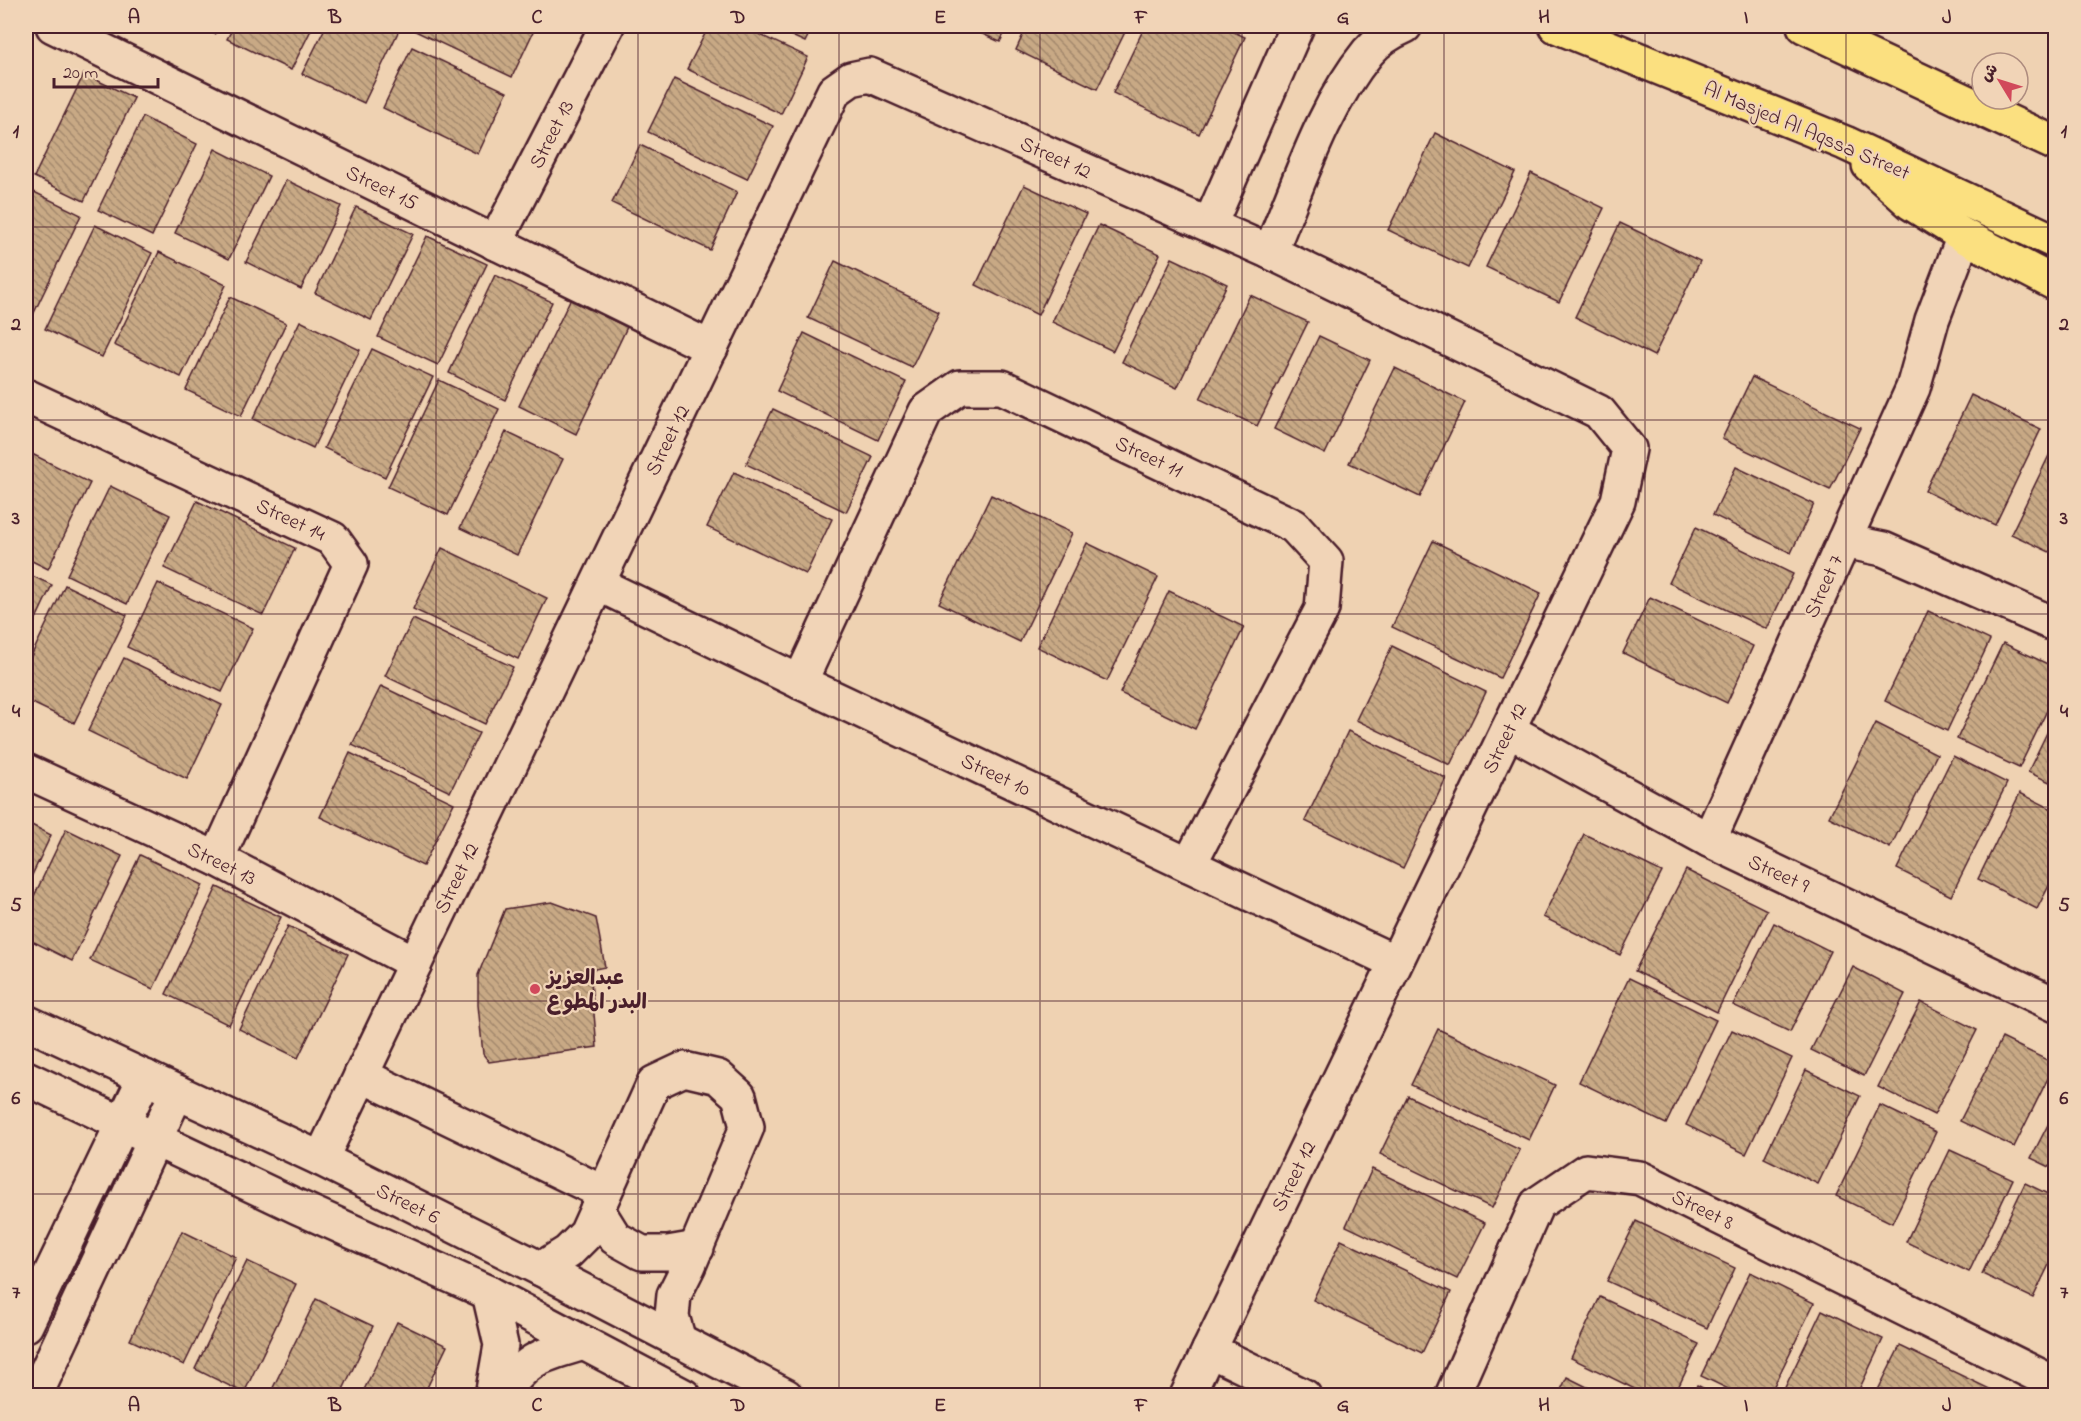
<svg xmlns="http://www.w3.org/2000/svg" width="2081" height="1421" font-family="'Indie Flower','Playpen Sans Arabic',sans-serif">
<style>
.building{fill:url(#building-back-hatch);stroke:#4a1f2b;stroke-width:1.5}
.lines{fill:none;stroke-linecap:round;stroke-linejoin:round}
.minor-casing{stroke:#4a1f2b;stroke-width:38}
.major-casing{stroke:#4a1f2b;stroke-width:38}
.minor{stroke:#f1d4b7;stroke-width:33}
.major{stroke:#fbe080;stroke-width:33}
.grid{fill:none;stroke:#4a1f2b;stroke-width:1.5;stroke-opacity:0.55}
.poi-dot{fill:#d1495b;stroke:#f1d4b7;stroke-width:2}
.labels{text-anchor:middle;stroke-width:4.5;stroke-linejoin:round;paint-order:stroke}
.street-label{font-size:21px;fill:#4a1f2b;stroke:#f1d4b7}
.poi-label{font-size:21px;font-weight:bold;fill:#4a1f2b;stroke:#f1d4b7;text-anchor:start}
.neatline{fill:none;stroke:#4a1f2b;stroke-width:2}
.grid-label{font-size:20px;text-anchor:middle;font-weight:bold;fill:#4a1f2b}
</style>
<defs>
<pattern id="building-back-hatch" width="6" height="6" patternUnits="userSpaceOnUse" patternTransform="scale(1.5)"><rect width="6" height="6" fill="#c8a985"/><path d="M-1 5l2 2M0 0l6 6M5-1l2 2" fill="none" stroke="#a4896d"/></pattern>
</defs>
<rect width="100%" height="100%" fill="#efd2b2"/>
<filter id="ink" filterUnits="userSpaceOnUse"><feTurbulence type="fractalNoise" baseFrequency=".0167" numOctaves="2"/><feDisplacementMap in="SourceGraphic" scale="12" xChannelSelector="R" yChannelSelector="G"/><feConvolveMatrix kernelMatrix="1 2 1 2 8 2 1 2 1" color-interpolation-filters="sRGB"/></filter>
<g filter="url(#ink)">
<g class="building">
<path d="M196,26H220L215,34Z"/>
<path d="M234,26H313L291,70L227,39Z"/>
<path d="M326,26H401L364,103L302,74Z"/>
<path d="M418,26H536L512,77L415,31Z"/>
<path d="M709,26H741L808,57L781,114L687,69Z"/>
<path d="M770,26H813L805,42Z"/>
<path d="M965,26H1008L1000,42Z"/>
<path d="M1027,26H1128L1097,89L1016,50Z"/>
<path d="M1145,26H1221L1245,37L1199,134L1113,93Z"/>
<path d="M412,47L507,92L478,154L383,108Z"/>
<path d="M84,74L134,98L84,201L34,177Z"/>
<path d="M674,79L773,126L747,179L648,132Z"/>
<path d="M143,117L197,144L152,236L98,210Z"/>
<path d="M1435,133L1515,172L1468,268L1388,230Z"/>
<path d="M640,145L737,192L710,250L612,203Z"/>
<path d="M215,149L269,176L229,259L175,233Z"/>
<path d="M1531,173L1604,208L1559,302L1486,267Z"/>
<path d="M286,180L341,206L301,289L246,262Z"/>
<path d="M1024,185L1086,214L1038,315L976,285Z"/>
<path d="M26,188L81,215L31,319L26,317Z"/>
<path d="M356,207L413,234L371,320L315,293Z"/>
<path d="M1620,223L1700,261L1654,356L1575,317Z"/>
<path d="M95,225L152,253L102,357L45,329Z"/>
<path d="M1099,225L1160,254L1113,351L1052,322Z"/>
<path d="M427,236L487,264L438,365L378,337Z"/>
<path d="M159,252L226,285L181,377L114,345Z"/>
<path d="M1172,258L1227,284L1177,388L1122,362Z"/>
<path d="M835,261L939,311L912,367L808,318Z"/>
<path d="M495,275L552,302L505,400L449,373Z"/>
<path d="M1250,295L1308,322L1257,426L1200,399Z"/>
<path d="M230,297L286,323L241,416L186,390Z"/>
<path d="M570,300L627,327L576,434L519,406Z"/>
<path d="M300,321L360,350L313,448L253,419Z"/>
<path d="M804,333L906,382L878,440L777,391Z"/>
<path d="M1319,336L1370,360L1325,454L1274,429Z"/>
<path d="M372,349L433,377L385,477L324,448Z"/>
<path d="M1395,368L1465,402L1420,497L1349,463Z"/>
<path d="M1752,377L1860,428L1830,490L1722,439Z"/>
<path d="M439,380L499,409L448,515L388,487Z"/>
<path d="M1971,395L2041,429L1995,525L1925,491Z"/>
<path d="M773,409L873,457L846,512L746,464Z"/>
<path d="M506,432L563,459L517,555L460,528Z"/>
<path d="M2056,441V555L2011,534Z"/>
<path d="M30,453L90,483L48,569L26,558V462Z"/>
<path d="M1736,467L1814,504L1791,553L1713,515Z"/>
<path d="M734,472L832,519L806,574L707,527Z"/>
<path d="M110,486L170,515L127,604L67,575Z"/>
<path d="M991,495L1072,533L1020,642L939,603Z"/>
<path d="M197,501L295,548L263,615L164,568Z"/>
<path d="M1696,527L1793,574L1767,629L1669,583Z"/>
<path d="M1433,541L1541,593L1500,678L1392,627Z"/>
<path d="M1087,543L1158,577L1107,681L1037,647Z"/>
<path d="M442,548L547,598L518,659L413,609Z"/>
<path d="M26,573L52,585L26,640Z"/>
<path d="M158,583L253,628L222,692L127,647Z"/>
<path d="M65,585L127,615L74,723L26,700V667Z"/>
<path d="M1169,591L1244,627L1195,729L1120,693Z"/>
<path d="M1650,597L1753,646L1727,703L1623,653Z"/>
<path d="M1928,611L1990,640L1947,731L1885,701Z"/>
<path d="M413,619L513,667L485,724L385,676Z"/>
<path d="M2003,643L2056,668V692L2019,768L1957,739Z"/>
<path d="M1392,646L1486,692L1450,765L1356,720Z"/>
<path d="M124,658L222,705L187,779L88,731Z"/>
<path d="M381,686L479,733L450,792L352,745Z"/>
<path d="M2056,714V785L2028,772Z"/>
<path d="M1876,723L1937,754L1890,848L1829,817Z"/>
<path d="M1348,731L1446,778L1403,868L1305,821Z"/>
<path d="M350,753L454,803L423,866L320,817Z"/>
<path d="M1953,756L2007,783L1951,896L1897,869Z"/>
<path d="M2020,793L2056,811V872L2037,909L1978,879Z"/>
<path d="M26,822L51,835L26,888Z"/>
<path d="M66,829L122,856L72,961L26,938V913Z"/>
<path d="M1584,834L1662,872L1620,955L1543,917Z"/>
<path d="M140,855L203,885L153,989L90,960Z"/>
<path d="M1686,870L1767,910L1717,1012L1635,971Z"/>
<path d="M217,887L281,917L229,1025L166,994Z"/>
<path d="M552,902L596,918L605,967L590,970L597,1047L489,1062L483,1054L478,1005V975L505,909Z"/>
<path d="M1774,923L1830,951L1790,1032L1733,1005Z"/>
<path d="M288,926L348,954L298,1058L239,1029Z"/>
<path d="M1853,967L1905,994L1864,1076L1811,1050Z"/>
<path d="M1629,978L1716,1020L1666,1124L1579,1082Z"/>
<path d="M1921,1002L1977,1030L1934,1115L1878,1087Z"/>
<path d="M1438,1029L1555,1085L1529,1140L1411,1085Z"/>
<path d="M1732,1030L1792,1058L1746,1154L1686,1125Z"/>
<path d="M2002,1038L2055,1064L2014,1147L1960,1121Z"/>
<path d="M1806,1070L1860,1096L1818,1184L1764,1158Z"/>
<path d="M1408,1096L1520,1150L1492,1208L1380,1154Z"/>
<path d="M1880,1105L1936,1132L1892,1223L1836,1196Z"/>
<path d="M2056,1109V1170L2031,1158Z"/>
<path d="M1950,1150L2013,1179L1969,1272L1906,1242Z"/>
<path d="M1372,1169L1485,1223L1457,1279L1346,1226Z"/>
<path d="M2025,1183L2056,1198V1250L2033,1298L1982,1274Z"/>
<path d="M1636,1221L1735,1268L1707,1328L1607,1281Z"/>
<path d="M182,1231L236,1257L184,1365L130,1340Z"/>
<path d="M1341,1240L1451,1292L1422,1353L1313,1300Z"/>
<path d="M247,1261L296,1284L244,1393L195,1369Z"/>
<path d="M1750,1272L1814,1303L1769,1396H1743L1701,1376Z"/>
<path d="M1600,1297L1699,1344L1674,1396H1649L1571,1358Z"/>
<path d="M316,1299L373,1326L340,1396H274L270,1394Z"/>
<path d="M1822,1310L1883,1339L1856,1396H1781Z"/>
<path d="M397,1322L447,1346L423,1396H361Z"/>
<path d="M1900,1346L1996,1392L1994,1396H1875Z"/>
<path d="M1567,1377L1605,1396H1558Z"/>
<path d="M1697,1385L1718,1396H1692Z"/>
</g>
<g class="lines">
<defs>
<g id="minor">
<path d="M53,26L711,348"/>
<path d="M1210,224L1297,26"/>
<path d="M495,243L607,26"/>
<path d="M1270,252C1299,184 1321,110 1368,52C1378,40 1391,32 1405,26"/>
<path d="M26,396L333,539L351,564L217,859"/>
<path d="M1844,541L1913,388L1932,320L1964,236"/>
<path d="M598,584L800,682L1395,962"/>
<path d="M800,682L926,411L960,387H1002L1294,526L1326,561L1322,609L1189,865"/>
<path d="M1508,730L1709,840L2056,1005"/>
<path d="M26,771L217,859L415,963"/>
<path d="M1709,840L1844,541L1883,549L2056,625"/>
<path d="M26,1022L321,1159L541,1269L786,1396"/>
<path d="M361,1075L604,1193"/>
<path d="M26,1078L298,1207L489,1293L684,1396"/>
<path d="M321,1159L834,91L851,79L870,75L1270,252L1599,412L1629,449L1618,501L1187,1396"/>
<path d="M597,1209L615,1238L642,1253H668L697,1248"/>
<path d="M541,1269L568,1252L586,1234L654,1083L684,1069L718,1077L739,1096L747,1127L689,1265L674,1295L672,1316L679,1341"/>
<path d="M489,1293L501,1345L492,1396"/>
<path d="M26,1325L145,1077"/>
<path d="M1209,1350L1304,1396"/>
<path d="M35,1396L177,1092"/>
<path d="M502,1396C526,1357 543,1355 584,1343"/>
<path d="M1452,1396L1537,1204L1586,1171L1640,1178L2056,1384"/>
</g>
<g id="major">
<path d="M1556,26L1845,143L2056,242"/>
<path d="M1804,26L2056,144"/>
<path d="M1869,165L1911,203L1964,236L2056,284"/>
</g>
</defs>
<use href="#minor" class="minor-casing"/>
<use href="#major" class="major-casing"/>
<use href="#minor" class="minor"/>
<use href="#major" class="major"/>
</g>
</g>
<path class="grid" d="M234,26V1396M436,26V1396M638,26V1396M839,26V1396M1040,26V1396M1242,26V1396M1444,26V1396M1645,26V1396M1846,26V1396M26,227H2056M26,420H2056M26,614H2056M26,807H2056M26,1001H2056M26,1194H2056"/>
<circle class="poi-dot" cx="535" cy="989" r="6"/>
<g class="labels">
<g class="street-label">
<text transform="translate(1807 130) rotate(23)" y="7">Al Masjed Al Aqssa Street</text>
<text transform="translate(551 134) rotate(-63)" y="7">Street 13</text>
<text transform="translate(1056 157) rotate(24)" y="7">Street 12</text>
<text transform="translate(382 187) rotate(26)" y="7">Street 15</text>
<text transform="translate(667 440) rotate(-64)" y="7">Street 12</text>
<text transform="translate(1149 456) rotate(25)" y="7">Street 11</text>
<text transform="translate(291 519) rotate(25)" y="7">Street 14</text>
<text transform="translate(1823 586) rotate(-66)" y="7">Street 7</text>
<text transform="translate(1504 738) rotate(-64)" y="7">Street 12</text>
<text transform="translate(996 774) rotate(25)" y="7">Street 10</text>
<text transform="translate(222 863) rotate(26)" y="7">Street 13</text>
<text transform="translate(1779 873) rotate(25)" y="7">Street 9</text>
<text transform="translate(456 878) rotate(-64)" y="7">Street 12</text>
<text transform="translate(1293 1176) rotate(-64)" y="7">Street 12</text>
<text transform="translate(408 1203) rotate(26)" y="7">Street 6</text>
<text transform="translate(1703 1209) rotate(26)" y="7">Street 8</text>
</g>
<g class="poi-label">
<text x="547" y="984">عبدالعزيز<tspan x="547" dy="24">البدر المطوع</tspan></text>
</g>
</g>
<rect width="2081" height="1421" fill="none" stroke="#f1d4b7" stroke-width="66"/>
<g transform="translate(2000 81) rotate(308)"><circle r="28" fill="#f1d4b7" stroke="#ae8c7f" stroke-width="1.5"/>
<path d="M0-4.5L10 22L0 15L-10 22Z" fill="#d1495b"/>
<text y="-9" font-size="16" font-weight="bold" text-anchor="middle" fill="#4a1f2b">ش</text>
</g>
<path d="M54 78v9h104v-9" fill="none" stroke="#4a1f2b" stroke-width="3"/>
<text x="63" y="78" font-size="18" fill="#4a1f2b" stroke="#f1d4b7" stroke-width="4.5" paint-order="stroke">20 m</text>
<rect x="33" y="33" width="2015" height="1355" class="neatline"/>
<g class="grid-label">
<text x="134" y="23">A</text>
<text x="335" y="23">B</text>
<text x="537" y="23">C</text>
<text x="738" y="23">D</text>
<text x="940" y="23">E</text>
<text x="1141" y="23">F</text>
<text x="1343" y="23">G</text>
<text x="1544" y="23">H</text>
<text x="1746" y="23">I</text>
<text x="1947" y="23">J</text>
<text x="16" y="137">1</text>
<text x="2064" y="137">1</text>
<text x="16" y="330">2</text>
<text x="2064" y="330">2</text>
<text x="16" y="524">3</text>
<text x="2064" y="524">3</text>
<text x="16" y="717">4</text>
<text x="2064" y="717">4</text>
<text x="16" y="911">5</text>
<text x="2064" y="911">5</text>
<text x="16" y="1104">6</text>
<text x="2064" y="1104">6</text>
<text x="16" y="1298">7</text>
<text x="2064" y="1298">7</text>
<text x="134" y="1411">A</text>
<text x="335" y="1411">B</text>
<text x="537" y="1411">C</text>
<text x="738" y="1411">D</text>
<text x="940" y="1411">E</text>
<text x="1141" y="1411">F</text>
<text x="1343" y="1411">G</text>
<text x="1544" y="1411">H</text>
<text x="1746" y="1411">I</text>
<text x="1947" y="1411">J</text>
</g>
</svg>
